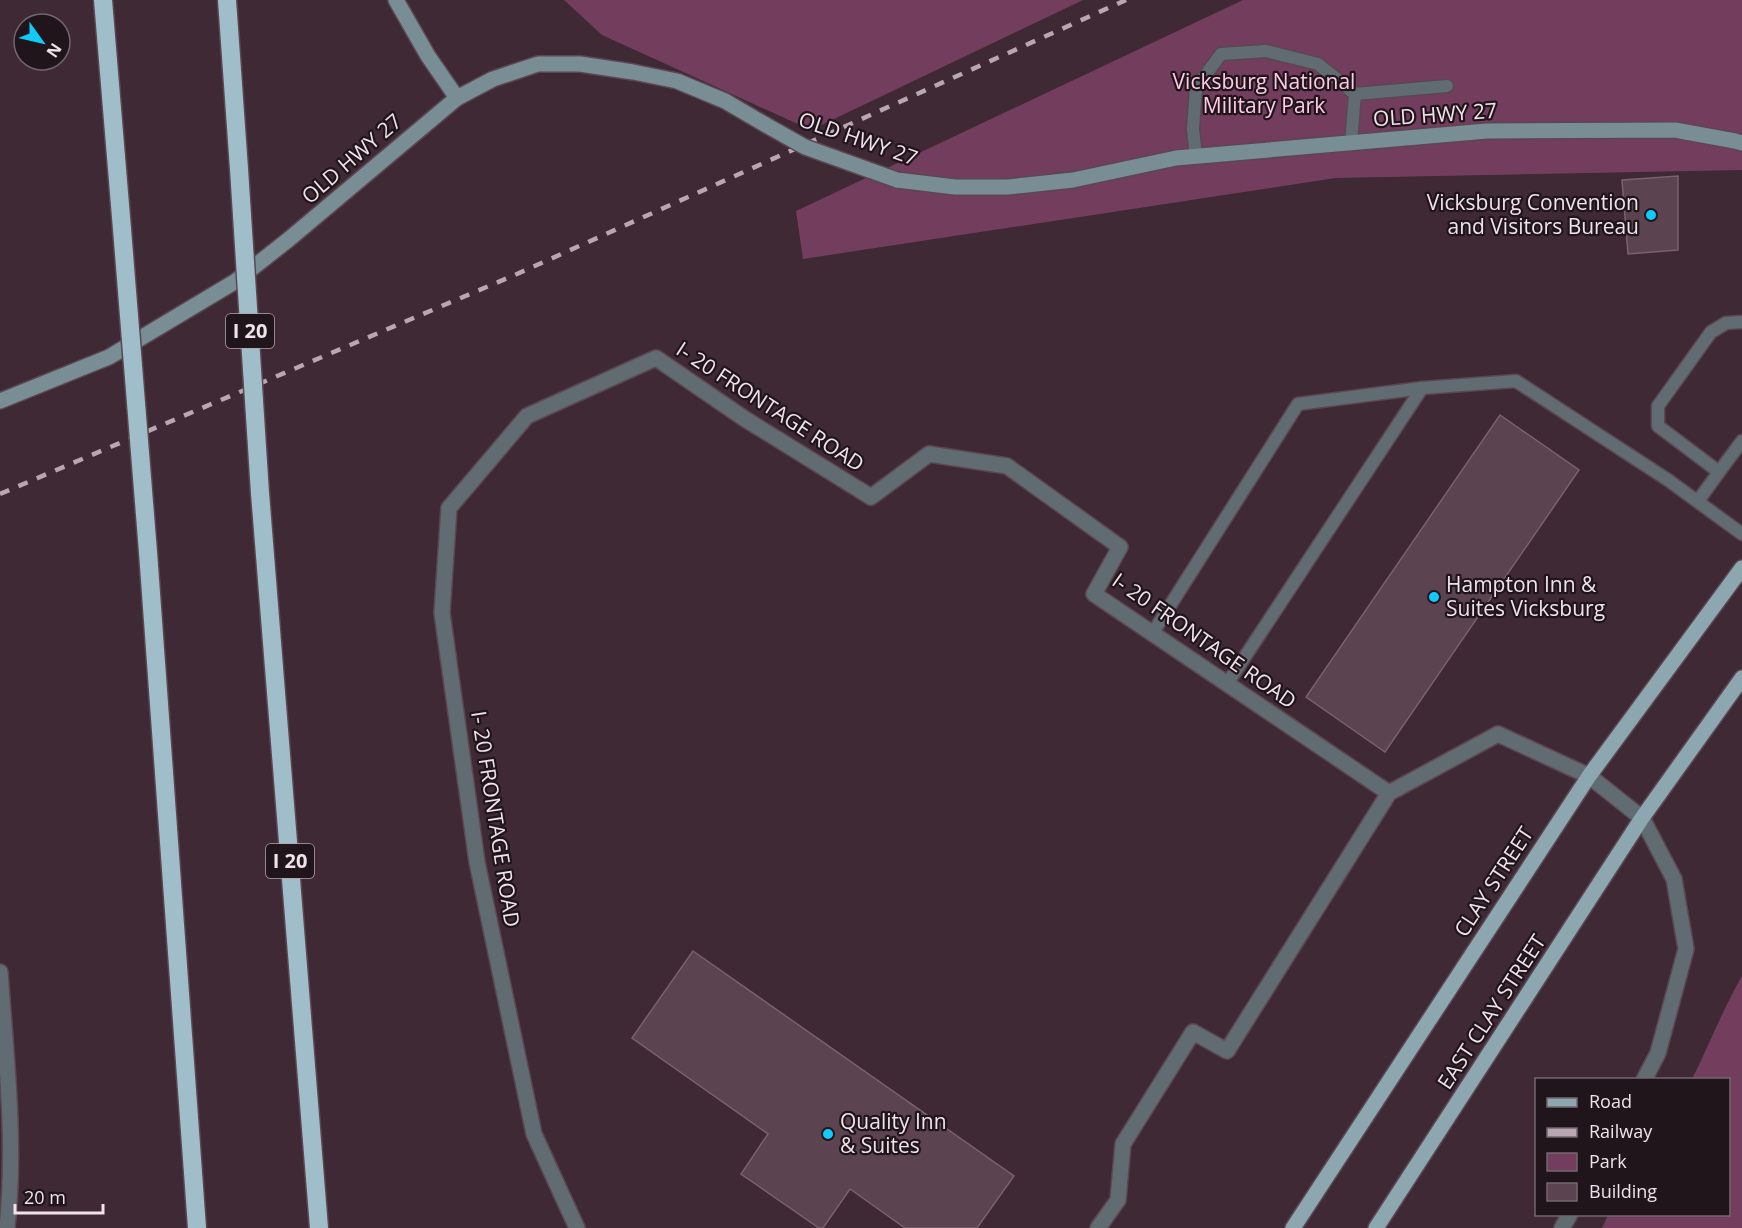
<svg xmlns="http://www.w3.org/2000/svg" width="1742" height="1228" font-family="'Open Sans',sans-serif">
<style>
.green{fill:#733d5d}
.building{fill:#5b4350;stroke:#7a616e;stroke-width:1.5}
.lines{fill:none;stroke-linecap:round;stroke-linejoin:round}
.lane-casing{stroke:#5b4752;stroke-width:15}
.street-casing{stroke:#5b4752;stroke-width:18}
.secondary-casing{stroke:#5b4752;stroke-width:18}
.primary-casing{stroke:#5b4752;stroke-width:18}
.highway-casing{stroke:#5b4752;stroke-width:21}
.lane{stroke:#606c71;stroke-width:12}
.street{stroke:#606c71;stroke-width:15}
.secondary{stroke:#798d95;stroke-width:15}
.primary{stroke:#8da7b1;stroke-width:15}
.highway{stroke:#9fbeca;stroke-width:18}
.rail{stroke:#b8a7b0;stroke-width:4.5;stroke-dasharray:10 10;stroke-linecap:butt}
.secondary-bridge-casing{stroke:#5b4752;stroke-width:18;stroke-linecap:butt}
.highway-bridge-casing{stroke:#5b4752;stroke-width:21;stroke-linecap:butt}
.secondary-bridge{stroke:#798d95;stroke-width:15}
.highway-bridge{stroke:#9fbeca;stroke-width:18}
.poi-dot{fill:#10cafa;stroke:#1f151b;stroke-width:2}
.labels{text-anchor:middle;stroke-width:4.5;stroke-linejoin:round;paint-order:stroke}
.shield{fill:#1f151b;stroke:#b2a4ac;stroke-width:1.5}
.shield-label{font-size:20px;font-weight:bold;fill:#f1e2ea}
.park-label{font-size:21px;fill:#ffcae6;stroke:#1f151b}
.street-label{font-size:21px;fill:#f1e2ea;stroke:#1f151b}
.poi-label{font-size:21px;fill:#f1e2ea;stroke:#1f151b;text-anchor:start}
</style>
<rect width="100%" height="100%" fill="#3f2935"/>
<g class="green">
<path d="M564,0H1083L811,130L602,35Z"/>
<path d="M1243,0H1742V170L1336,178L803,259L796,211Z"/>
<path d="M1742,976V1228H1602L1608,1215L1728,1214V1080L1692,1079C1709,1045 1723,1009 1742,976Z"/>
</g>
<g class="building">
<path d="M1678,176V250L1628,254L1622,180Z"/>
<path d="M1500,415L1579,470L1385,752L1306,697Z"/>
<path d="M693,951L1014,1176L977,1228H905L850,1189L823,1228H819L741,1174L768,1134L632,1038Z"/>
</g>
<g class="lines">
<defs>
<g id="lane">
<path d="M1351,142L1355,94"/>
<path d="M1196,157L1193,129L1196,88L1221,54L1266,51L1318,64L1355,94L1447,86"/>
<path d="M1742,322L1726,323L1711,332L1658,406V426L1719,472L1742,441"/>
<path d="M1698,501L1719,472"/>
<path d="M1152,634L1298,404L1422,388L1516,381L1668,480L1742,534"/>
<path d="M1227,684L1422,388"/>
</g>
<g id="street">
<path d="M0,972C6,1057 16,1143 7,1228"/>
<path d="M577,1228L534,1134L477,862L442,613L449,508L527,416L656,358L745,419L871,497L929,454L1007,466L1120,547L1094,594L1389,793"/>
<path d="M1098,1228L1118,1200L1123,1144L1193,1032L1227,1051L1389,793L1498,734L1589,776L1642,818L1674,879L1686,949L1658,1053L1644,1080"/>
<path d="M1562,1228L1570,1214"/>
</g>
<g id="secondary">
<path d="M396,0L428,56L457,98"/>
<path d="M897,180L955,187H1008L1073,180L1176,158L1487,131L1675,130L1735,141L1742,143"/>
<path d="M0,401L109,357L236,281L288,240L457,98L493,79L538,64H580L633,72L677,81L725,101L766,125"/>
</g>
<g id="primary">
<path d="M1293,1228L1589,776L1742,568"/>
<path d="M1376,1228L1642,818L1742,678"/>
</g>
<g id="highway">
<path d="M103,0L122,229"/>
<path d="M227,0L239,169"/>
<path d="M260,493L319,1228"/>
<path d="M148,552L197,1228"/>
</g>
</defs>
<use href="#lane" class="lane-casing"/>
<use href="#street" class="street-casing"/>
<use href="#secondary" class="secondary-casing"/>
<use href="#primary" class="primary-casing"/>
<use href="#highway" class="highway-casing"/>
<use href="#lane" class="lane"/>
<use href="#street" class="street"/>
<use href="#secondary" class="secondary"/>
<use href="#primary" class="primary"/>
<use href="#highway" class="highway"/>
<path class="rail" d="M0,494L517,274L1126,0"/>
<defs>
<path id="secondary-bridge" d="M766,125L805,147L897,180"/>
<g id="highway-bridge">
<path d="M239,169L260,493"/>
<path d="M122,229L148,552"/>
</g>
</defs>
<use href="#secondary-bridge" class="secondary-bridge-casing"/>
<use href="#highway-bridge" class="highway-bridge-casing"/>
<use href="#secondary-bridge" class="secondary-bridge"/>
<use href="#highway-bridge" class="highway-bridge"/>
</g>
<g class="poi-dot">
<circle cx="1651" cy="215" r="6"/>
<circle cx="1434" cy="597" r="6"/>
<circle cx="828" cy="1134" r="6"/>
</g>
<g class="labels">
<g class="shield">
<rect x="226" y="314" width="48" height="34" rx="4.5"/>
<rect x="266" y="844" width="48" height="34" rx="4.5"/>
</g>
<g class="shield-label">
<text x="250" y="338">I 20</text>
<text x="290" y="868">I 20</text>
</g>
<g class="park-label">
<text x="1264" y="89">Vicksburg National<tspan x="1264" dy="24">Military Park</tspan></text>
</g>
<g class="street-label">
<text transform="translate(1435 115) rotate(-4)" y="7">OLD HWY 27</text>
<text transform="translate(858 139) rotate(19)" y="7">OLD HWY 27</text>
<text transform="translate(352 159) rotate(-41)" y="7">OLD HWY 27</text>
<text transform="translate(770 407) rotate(33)" y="7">I- 20 FRONTAGE ROAD</text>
<text transform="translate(1204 641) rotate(35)" y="7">I- 20 FRONTAGE ROAD</text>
<text transform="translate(495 819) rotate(81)" y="7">I- 20 FRONTAGE ROAD</text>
<text transform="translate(1494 882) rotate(-57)" y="7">CLAY STREET</text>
<text transform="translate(1492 1012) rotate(-57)" y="7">EAST CLAY STREET</text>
</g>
<g class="poi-label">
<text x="1639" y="210" text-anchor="end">Vicksburg Convention<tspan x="1639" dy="24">and Visitors Bureau</tspan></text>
<text x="1446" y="592">Hampton Inn &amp;<tspan x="1446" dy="24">Suites Vicksburg</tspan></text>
<text x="840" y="1129">Quality Inn<tspan x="840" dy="24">&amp; Suites</tspan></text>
</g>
</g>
<rect x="1535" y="1078" width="195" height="138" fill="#1f151b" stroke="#73676e" stroke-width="1.5"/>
<rect x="1547" y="1098" width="30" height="9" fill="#8da7b1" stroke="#73676e" stroke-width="1.5"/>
<text x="1589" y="1108" font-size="18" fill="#f1e2ea">Road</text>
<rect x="1547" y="1128" width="30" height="9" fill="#b8a7b0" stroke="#73676e" stroke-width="1.5"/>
<text x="1589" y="1138" font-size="18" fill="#f1e2ea">Railway</text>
<rect x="1547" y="1153" width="30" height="18" fill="#733d5d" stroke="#73676e" stroke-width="1.5"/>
<text x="1589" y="1168" font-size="18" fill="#f1e2ea">Park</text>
<rect x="1547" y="1183" width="30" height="18" fill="#5b4350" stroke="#73676e" stroke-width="1.5"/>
<text x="1589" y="1198" font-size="18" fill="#f1e2ea">Building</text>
<g transform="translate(42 42) rotate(124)"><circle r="28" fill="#1f151b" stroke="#73676e" stroke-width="1.5"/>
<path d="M0-4.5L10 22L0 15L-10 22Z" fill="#10cafa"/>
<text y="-9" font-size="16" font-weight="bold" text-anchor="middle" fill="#f1e2ea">N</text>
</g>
<path d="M15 1204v9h88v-9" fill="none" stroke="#f1e2ea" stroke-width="3"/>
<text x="24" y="1204" font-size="18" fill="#f1e2ea" stroke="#1f151b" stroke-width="4.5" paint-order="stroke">20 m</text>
</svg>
